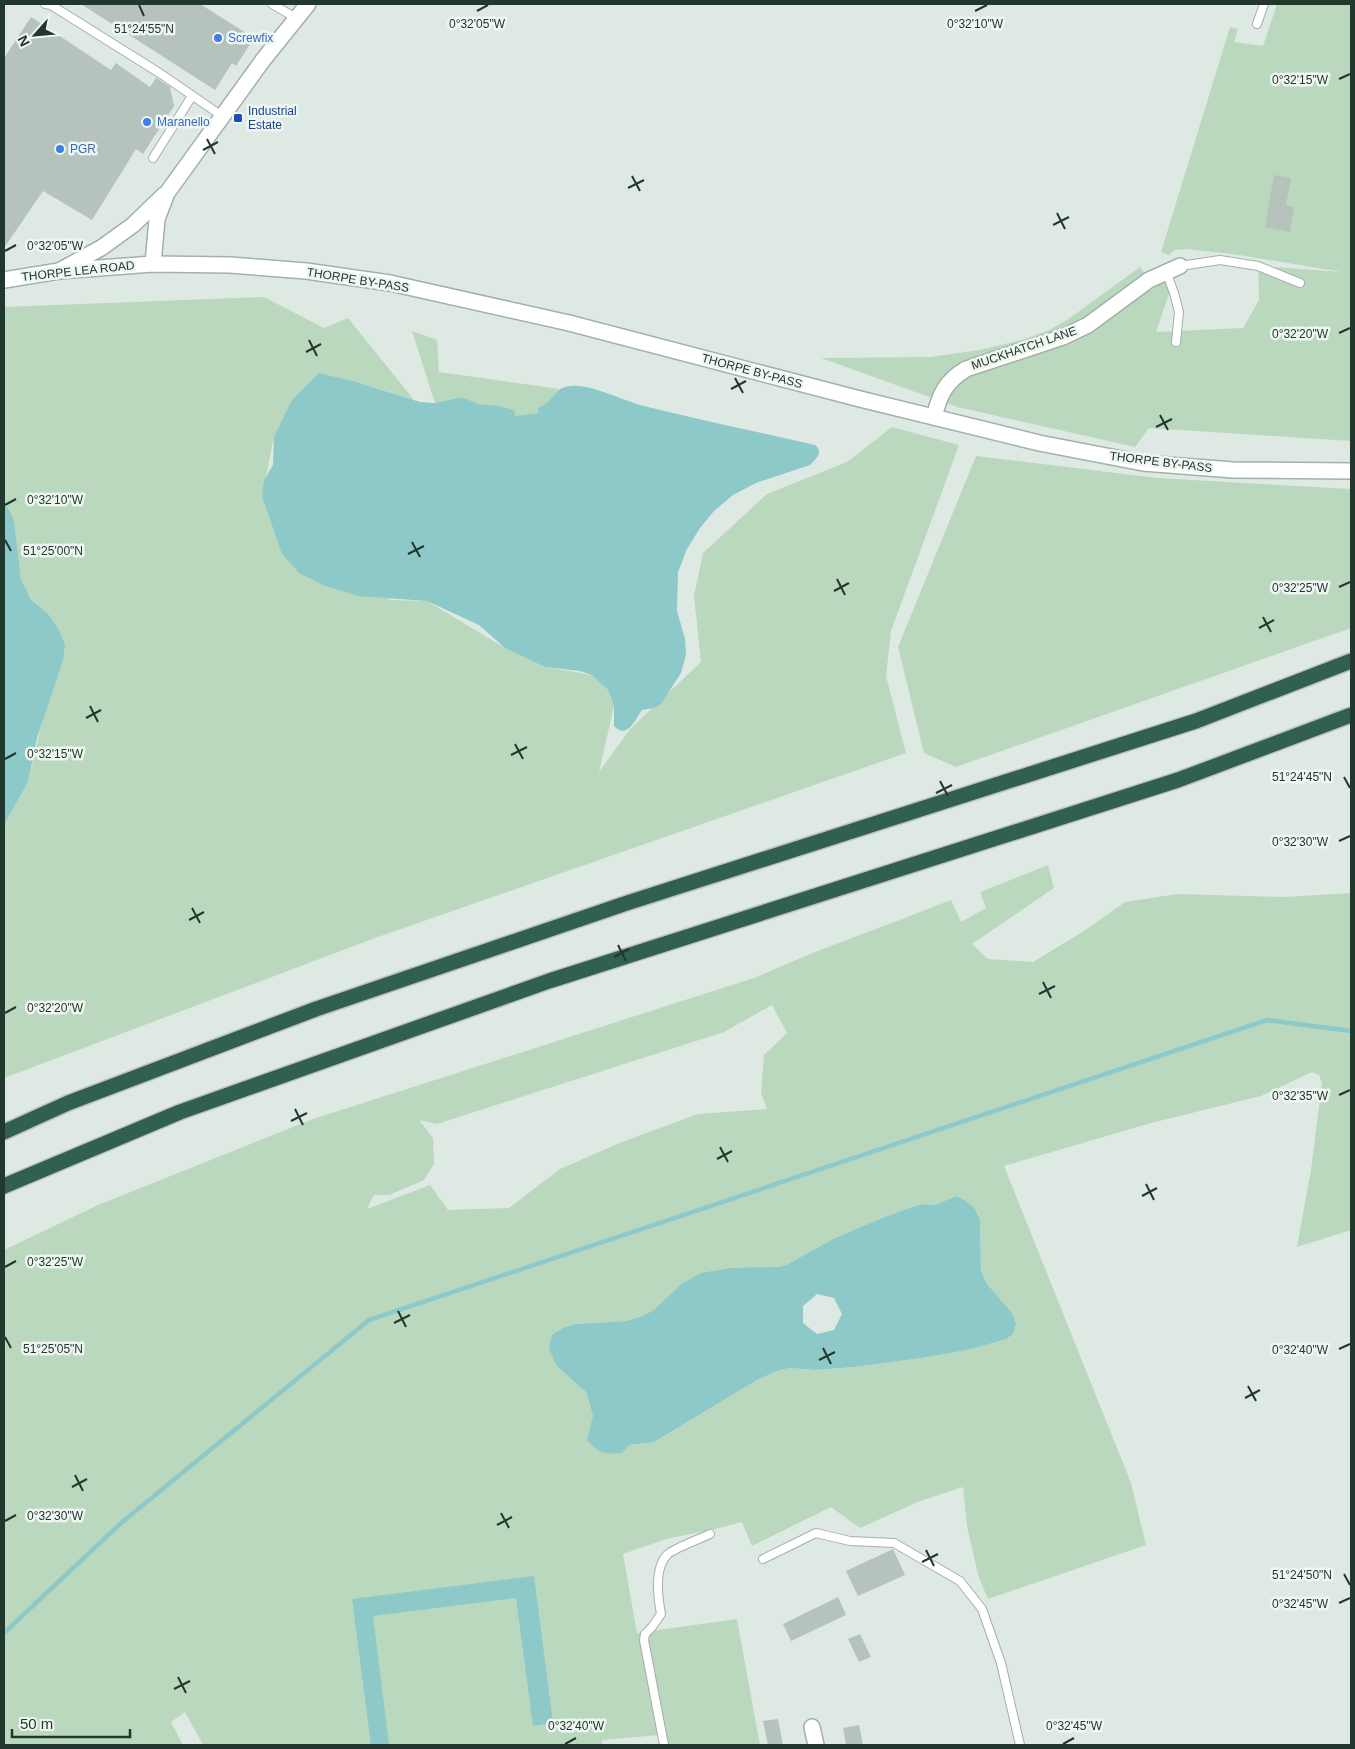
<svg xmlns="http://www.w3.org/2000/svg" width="1355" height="1749" font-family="Arial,sans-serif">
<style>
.green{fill:#bad8be;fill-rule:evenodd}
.water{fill:#8dc9c8;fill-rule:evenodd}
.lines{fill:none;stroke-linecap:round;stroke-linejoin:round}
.stream{stroke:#8dc9c8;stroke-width:4.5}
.building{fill:#b5c3bc}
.service-casing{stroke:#a3b0a9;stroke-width:10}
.minor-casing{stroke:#a3b0a9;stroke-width:18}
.tertiary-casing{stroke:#a3b0a9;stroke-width:18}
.secondary-casing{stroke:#a0b3a9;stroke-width:18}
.motorway-casing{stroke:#bdc3c0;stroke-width:18}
.service{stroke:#fff;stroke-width:8}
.minor{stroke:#fff;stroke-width:15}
.tertiary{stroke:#fff;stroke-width:15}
.secondary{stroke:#fff;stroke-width:15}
.motorway{stroke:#31604f;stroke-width:15}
.ticks{fill:none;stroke:#22372e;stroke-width:2}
.shop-dot{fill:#3f7fe0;stroke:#eff6f2;stroke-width:2}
.transit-dot{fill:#1a4fb4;stroke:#eff6f2;stroke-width:2}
.labels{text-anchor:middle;stroke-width:5;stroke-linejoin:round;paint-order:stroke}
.shop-label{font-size:12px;fill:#366cbe;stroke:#eff6f2;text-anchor:start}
.transit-label{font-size:12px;fill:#164399;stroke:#eff6f2;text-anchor:start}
.street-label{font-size:12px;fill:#22372e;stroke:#eff6f2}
.ticks-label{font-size:12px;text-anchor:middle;fill:#22372e;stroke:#eff6f2;stroke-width:5;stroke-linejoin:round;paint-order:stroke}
</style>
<rect width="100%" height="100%" fill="#dfe9e3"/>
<g class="green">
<path d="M1277,4H1351V441L1149,428L1135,447L957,407L821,358L930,357L980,350L1025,339L1047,331L1067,320L1140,267L1149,280L1172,285L1156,332L1243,328L1259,300L1258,266L1342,272L1239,255L1186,249L1175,250L1169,255L1161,252L1230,27L1238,29L1234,42L1263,46Z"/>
<path d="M264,297L324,328L348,318L414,400L356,382L274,437L262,496L390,600L427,601L505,648L545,667L592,675L608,690L614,706L599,772L630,729L701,662L694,596L703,553L767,494L847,462L892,427L959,445L891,631L886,676L906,753L375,938L4,1078V825L28,782L44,713L49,615C37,604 27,596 21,580L11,513L4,504V307Z"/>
<path d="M412,331L437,340L439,372L559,389L538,413L515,416L477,404L462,397L435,403Z"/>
<path d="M976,456L1157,478L1351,489V628L956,767L924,753L898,647Z"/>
<path d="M1048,865L1054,888L972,944L988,959L1033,962L1084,931L1125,902L1177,894L1285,897L1351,893V1230L1297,1247L1311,1170L1322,1083L1319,1075L1312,1072L1261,1096L1151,1123L1004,1166L1131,1483L1146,1545L988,1599L978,1575L967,1526L963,1487L920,1501L860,1528L831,1507L752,1546L742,1522L715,1529L666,1539L623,1554L637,1633L737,1619L760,1745H660L658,1735L602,1740V1745H203L185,1712L171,1722L183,1745H4V1250L98,1205L313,1119L757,977C820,948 886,926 951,900L961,922L986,908L980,892ZM772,1005L787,1033L764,1055L761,1093L767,1109L698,1114L622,1142L560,1169L509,1208L448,1210L430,1185L367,1209L374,1195H389L424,1180L434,1164L433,1138L419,1120L437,1124L724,1032ZM956,1196L978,1213L980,1220L981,1271L987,1284L1012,1313L1013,1334L967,1350L922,1358L854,1367L815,1370L789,1368L777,1371L757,1380L654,1442L629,1445L593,1416L565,1327L575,1324L626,1321L643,1316L655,1309L680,1285L786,1265L833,1239L877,1220L909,1208L923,1204L935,1205Z"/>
</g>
<g class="water">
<path d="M319,373L356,382L420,402L435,403L462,397L478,404L498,406L514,410L515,416L538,413V408C554,402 553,387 571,386C592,384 623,401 644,406C701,420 758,432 815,445C824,452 816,459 810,465L756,483L733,495L714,511L700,528L687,549L678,572L677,611L685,639L686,655L681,673L661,704L654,708L642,710C635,720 627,740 614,726V706L608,690L592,675L580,671L545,667L505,648L479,625L427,601L358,596L323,585L299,573L282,554L262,496L264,480L273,465L274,437L292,400Z"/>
<path d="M4,504L11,513L14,521L21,580L31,599L49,615L59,630L65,645L63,660L37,738L28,782L4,825Z"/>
<path d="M956,1196C968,1201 977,1208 980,1220L981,1271L987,1284L1012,1313L1016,1324L1013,1334L1006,1339L967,1350L922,1358L854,1367L815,1370L789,1368L777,1371L757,1380L654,1442L629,1445L622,1453C604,1455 599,1453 587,1440L593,1416L586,1392L557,1366L549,1349L552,1335L565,1327L575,1324L626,1321L643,1316L655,1309L680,1285L701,1273L731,1268L777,1267L786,1265L833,1239L877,1220L909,1208L923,1204L935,1205ZM817,1294L834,1298L842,1314L834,1330L817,1334L803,1323V1306Z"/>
<path d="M534,1576L553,1723L533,1726L516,1598L373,1616L389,1745H371L352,1599Z"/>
</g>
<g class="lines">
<path class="stream" d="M4,1633L121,1523L369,1320L1267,1020L1351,1031"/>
</g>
<g class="building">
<path d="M81,4H200L254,38L236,66L232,63L215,90Z"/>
<path d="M31,17L111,70L116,63L150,87L156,78L158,79L170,87L174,106L143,154L136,149L92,220L43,191L4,248V58Z"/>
<path d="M1274,175L1291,178L1286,205L1294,207L1290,232L1265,227Z"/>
<path d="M893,1549L905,1575L858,1596L846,1571Z"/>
<path d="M838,1597L846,1615L791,1641L783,1624Z"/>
<path d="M860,1634L871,1657L859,1662L848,1639Z"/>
<path d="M778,1719L783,1745H768L763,1721Z"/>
<path d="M859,1725L863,1745H846L843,1728Z"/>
</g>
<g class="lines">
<defs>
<g id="service">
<path d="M45,4L51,5L161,74L222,116"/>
<path d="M272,4L296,18"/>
<path d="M1257,24L1264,4"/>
<path d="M153,158L192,96"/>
<path d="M1180,266L1220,260L1258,266L1300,283"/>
<path d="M1166,271L1174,293L1179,312L1176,342"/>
<path d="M763,1559L816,1533L850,1541L894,1543L960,1581L982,1609L1001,1663L1020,1745"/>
<path d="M664,1745L644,1640L645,1634L652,1627L661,1614C658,1598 654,1567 668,1554C673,1549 702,1538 710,1534"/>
</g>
<g id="minor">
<path d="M934,417C940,394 945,382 966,369L1063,337L1088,325L1149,280L1180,266"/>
<path d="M812,1727L816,1745"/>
</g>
<g id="tertiary">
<path d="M153,264L157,219L167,193L263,60L308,4"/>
<path d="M59,271L101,248L133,225L164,195"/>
</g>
<path id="secondary" d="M4,280L59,271L153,264L230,265L306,271L390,283L569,323L860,399L1039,443L1143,463L1233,470L1351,471"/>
<g id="motorway">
<path d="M4,1132L68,1103L316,1009L627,903L1196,721L1351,661"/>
<path d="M4,1186L180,1112L549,981L1178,780L1351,715"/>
</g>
</defs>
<use href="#service" class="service-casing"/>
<use href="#minor" class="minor-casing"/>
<use href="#tertiary" class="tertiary-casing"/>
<use href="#secondary" class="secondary-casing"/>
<use href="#motorway" class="motorway-casing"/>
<use href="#service" class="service"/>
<use href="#minor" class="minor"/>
<use href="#tertiary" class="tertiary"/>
<use href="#secondary" class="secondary"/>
<use href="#motorway" class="motorway"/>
</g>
<path class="ticks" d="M139,5L144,16M477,11L488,5M975,11L987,5M1339,79L1350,74M207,139L215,154M203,150L218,142M632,176L640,191M628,188L644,180M1057,213L1065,229M1053,225L1069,217M5,251L16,245M1339,333L1350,328M309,340L317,356M306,352L321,344M735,378L743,393M731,389L746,381M1160,415L1168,430M1156,427L1172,419M5,505L16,499M5,540L11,551M412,542L420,557M408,554L424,546M837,579L845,595M1339,587L1350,582M834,591L849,583M1263,617L1271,632M1259,628L1274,620M90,706L98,722M86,718L101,710M515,744L523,759M511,755L527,747M5,759L16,753M1344,777L1350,788M940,781L948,796M936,793L952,785M1339,841L1350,836M192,908L200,923M189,920L204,912M618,945L626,961M614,957L629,949M1043,982L1051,998M1039,994L1055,986M5,1013L16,1007M1339,1095L1350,1090M295,1109L303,1125M291,1121L307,1113M720,1147L728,1162M717,1159L732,1151M1146,1184L1154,1200M1142,1196L1157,1188M5,1267L16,1261M398,1311L406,1327M394,1323L410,1315M5,1337L11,1348M823,1348L831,1364M1339,1349L1350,1344M819,1360L835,1352M1248,1386L1256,1401M1245,1398L1260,1390M75,1475L83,1491M72,1487L87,1479M501,1513L509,1528M5,1521L16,1515M497,1525L512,1517M926,1550L934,1566M922,1562L938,1554M1344,1574L1350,1585M1339,1603L1350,1598M178,1677L186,1693M174,1689L190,1681M565,1744L576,1738M1063,1744L1074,1738"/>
<g class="shop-dot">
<circle cx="218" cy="38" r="5"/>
<circle cx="147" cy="122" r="5"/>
<circle cx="60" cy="149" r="5"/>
</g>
<rect class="transit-dot" x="233" y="113" width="10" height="10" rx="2.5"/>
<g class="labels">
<g class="shop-label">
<text x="228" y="42">Screwfix</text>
<text x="157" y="126">Maranello</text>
<text x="70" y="153">PGR</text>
</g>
<g class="transit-label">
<text x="248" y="115">Industrial<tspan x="248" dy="14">Estate</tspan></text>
</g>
<g class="street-label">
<text transform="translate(78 271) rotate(-6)" y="4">THORPE LEA ROAD</text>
<text transform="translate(358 280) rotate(9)" y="4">THORPE BY-PASS</text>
<text transform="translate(1024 348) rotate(-19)" y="4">MUCKHATCH LANE</text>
<text transform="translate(752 371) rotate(15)" y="4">THORPE BY-PASS</text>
<text transform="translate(1161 462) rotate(7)" y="4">THORPE BY-PASS</text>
</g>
</g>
<g class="ticks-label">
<text x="477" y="28">0°32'05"W</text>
<text x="975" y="28">0°32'10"W</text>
<text x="144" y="33">51°24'55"N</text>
<text x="1300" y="84">0°32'15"W</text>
<text x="55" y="250">0°32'05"W</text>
<text x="1300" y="338">0°32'20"W</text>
<text x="55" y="504">0°32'10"W</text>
<text x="53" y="555">51°25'00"N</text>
<text x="1300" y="592">0°32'25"W</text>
<text x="55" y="758">0°32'15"W</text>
<text x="1302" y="781">51°24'45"N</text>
<text x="1300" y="846">0°32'30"W</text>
<text x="55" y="1012">0°32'20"W</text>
<text x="1300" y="1100">0°32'35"W</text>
<text x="55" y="1266">0°32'25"W</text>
<text x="53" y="1353">51°25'05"N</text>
<text x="1300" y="1354">0°32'40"W</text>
<text x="55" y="1520">0°32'30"W</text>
<text x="1302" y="1579">51°24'50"N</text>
<text x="1300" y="1608">0°32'45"W</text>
<text x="576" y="1730">0°32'40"W</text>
<text x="1074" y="1730">0°32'45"W</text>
</g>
<rect width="1355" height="1749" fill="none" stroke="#22372e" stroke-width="10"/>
<g transform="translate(35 35) rotate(243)" stroke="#eff6f2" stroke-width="4" paint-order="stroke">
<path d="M0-4L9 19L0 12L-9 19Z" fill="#22372e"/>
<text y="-8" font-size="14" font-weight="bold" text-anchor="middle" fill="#22372e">N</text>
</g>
<path d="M12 1729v8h118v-8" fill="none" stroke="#22372e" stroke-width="2.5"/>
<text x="20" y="1729" font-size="15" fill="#22372e" stroke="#eff6f2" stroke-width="4" paint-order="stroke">50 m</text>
</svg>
